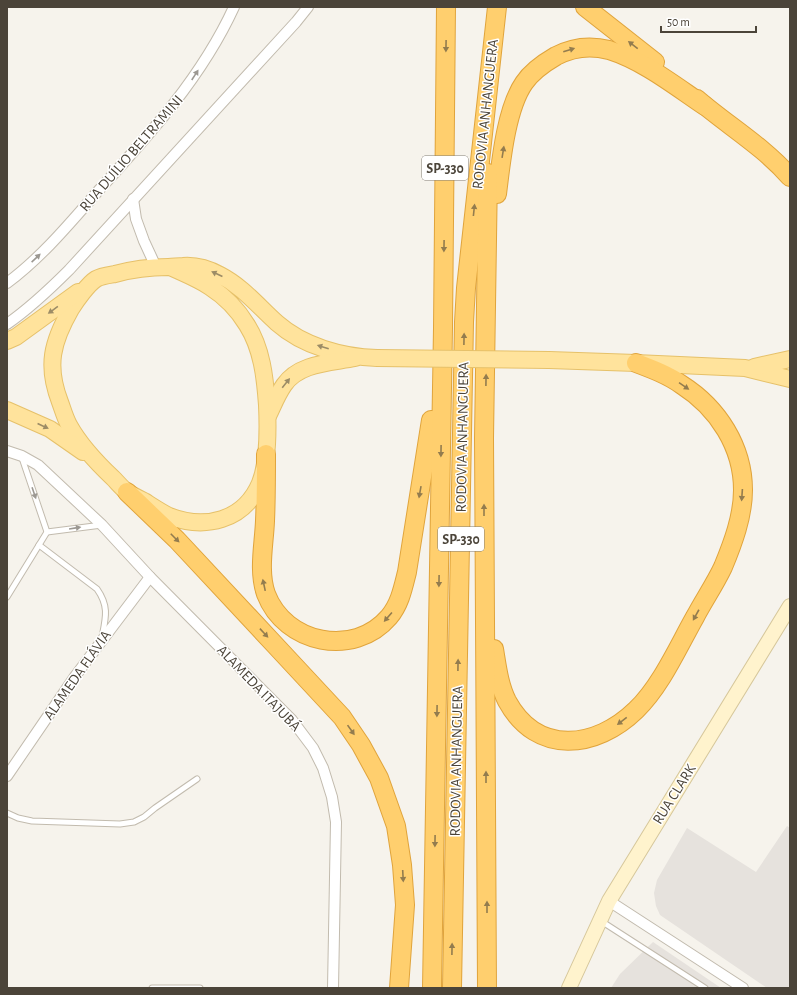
<svg xmlns="http://www.w3.org/2000/svg" width="797" height="995" font-family="'Alegreya Sans',sans-serif">
<style>
.industrial{fill:#e6e2dd}
.lines{fill:none;stroke-linecap:round;stroke-linejoin:round}
.lane-casing{stroke:#c2bbae;stroke-width:7}
.street-casing{stroke:#c2bbae;stroke-width:12}
.secondary-casing{stroke:#d6c79b;stroke-width:16}
.primary-casing{stroke:#e6c16a;stroke-width:18}
.highway-casing{stroke:#e0a43c;stroke-width:20}
.lane{stroke:#fff;stroke-width:5}
.street{stroke:#fff;stroke-width:10}
.secondary{stroke:#fff3cd;stroke-width:14}
.primary{stroke:#ffe39c;stroke-width:16}
.highway{stroke:#ffcf6e;stroke-width:18}
.primary-bridge-casing{stroke:#e6c16a;stroke-width:18;stroke-linecap:butt}
.primary-bridge{stroke:#ffe39c;stroke-width:16}
.oneway{fill:#937c4e}
.oneway2{fill:#9c9892}
.oneway3{fill:#9c8c66}
.labels{text-anchor:middle;stroke-width:3;stroke-linejoin:round;paint-order:stroke}
.shield{fill:#fff;stroke:#817c74;stroke-width:1}
.shield-label{font-size:14px;font-weight:bold;fill:#4b4439}
.street-label{font-size:15px;fill:#4b4439;stroke:#fff}
</style>
<rect width="100%" height="100%" fill="#f6f3ec"/>
<g class="industrial">
<path d="M787,826L790,828V988H767L660,915L656,906L654,893L657,880L687,828L756,872Z"/>
<path d="M653,942L721,988H611L620,974Z"/>
</g>
<g class="lines">
<defs>
<g id="lane">
<path d="M47,532L102,525"/>
<path d="M39,545L97,589C109,606 106,617 102,637"/>
<path d="M7,597L47,532L22,458"/>
<path d="M7,813L18,818L32,821L120,824L134,822L144,817L155,808L197,779"/>
<path d="M601,921L705,988"/>
<path d="M152,988H200"/>
</g>
<g id="street">
<path d="M133,199L136,219L144,241L156,267"/>
<path d="M7,283C42,257 70,223 99,190C150,134 202,77 234,7"/>
<path d="M7,324C30,308 49,290 69,270L296,22L308,7"/>
<path d="M7,451L22,456L38,465L102,525L150,577L292,720L313,748L323,768L332,797L336,822L333,988"/>
<path d="M7,776L76,675L150,577"/>
<path d="M609,901L743,988"/>
</g>
<path id="secondary" d="M569,988L609,901L790,606"/>
<g id="primary">
<path d="M170,267C183,273 198,279 210,287C224,296 238,310 247,325C262,349 265,377 267,405C268,427 268,463 260,483C244,521 205,530 169,516C161,512 152,506 144,501C138,498 132,495 127,492C122,488 117,482 113,478C96,462 80,445 69,425C65,418 63,410 60,402C46,366 52,342 71,309C76,301 88,284 96,279C101,276 109,275 115,274C133,269 149,267 168,267C173,267 178,266 183,266C196,265 209,269 220,275C243,287 258,306 277,323C303,346 342,357 377,358"/>
<path d="M7,341L16,337L78,292"/>
<path d="M549,360L636,363L745,368L790,379"/>
<path d="M754,367L790,359"/>
<path d="M7,410L50,429L83,452"/>
<path d="M268,416C273,406 277,395 284,385C299,363 330,363 355,358"/>
</g>
<g id="highway">
<path d="M585,7L655,62"/>
<path d="M697,99C727,125 763,146 790,177"/>
<path d="M497,194C501,162 506,109 524,83C532,71 544,63 556,56C573,47 590,45 609,50C644,61 675,86 705,106"/>
<path d="M266,454C266,476 266,499 265,521C264,545 258,571 266,594C285,644 354,658 389,617C400,604 403,588 407,572L431,420"/>
<path d="M127,492L177,540L275,645L342,717L361,745L379,778L396,826L402,865L405,905L399,988"/>
<path d="M494,649C497,667 499,685 507,701C537,756 596,749 636,710C661,686 678,647 695,617C704,600 715,584 723,567C733,543 743,516 743,490C743,447 718,408 682,385C668,375 652,369 636,363"/>
<path d="M432,988L443,328L446,7"/>
<path d="M452,988L464,322L466,288L497,7"/>
<path d="M487,988L484,438L488,173"/>
</g>
</defs>
<use href="#lane" class="lane-casing"/>
<use href="#street" class="street-casing"/>
<use href="#secondary" class="secondary-casing"/>
<use href="#primary" class="primary-casing"/>
<use href="#highway" class="highway-casing"/>
<use href="#lane" class="lane"/>
<use href="#street" class="street"/>
<use href="#secondary" class="secondary"/>
<use href="#primary" class="primary"/>
<use href="#highway" class="highway"/>
<defs>
<path id="primary-bridge" d="M377,358L549,360"/>
</defs>
<use href="#primary-bridge" class="primary-bridge-casing"/>
<use href="#primary-bridge" class="primary-bridge"/>
</g>
<defs><path id="oneway-solid" d="M-6-.8H1V-3.2L6.5 0L1 3.2V.8H-6Z"/></defs>
<g class="oneway">
<use href="#oneway-solid" transform="translate(633 45) rotate(-142)"/>
<use href="#oneway-solid" transform="translate(446 46) rotate(91)"/>
<use href="#oneway-solid" transform="translate(569 50) rotate(-17)"/>
<use href="#oneway-solid" transform="translate(503 152) rotate(-81)"/>
<use href="#oneway-solid" transform="translate(474 210) rotate(-84)"/>
<use href="#oneway-solid" transform="translate(444 246) rotate(91)"/>
<use href="#oneway-solid" transform="translate(464 339) rotate(-89)"/>
<use href="#oneway-solid" transform="translate(486 380) rotate(-89)"/>
<use href="#oneway-solid" transform="translate(684 386) rotate(34)"/>
<use href="#oneway-solid" transform="translate(441 451) rotate(91)"/>
<use href="#oneway-solid" transform="translate(420 492) rotate(100)"/>
<use href="#oneway-solid" transform="translate(742 495) rotate(94)"/>
<use href="#oneway-solid" transform="translate(484 510) rotate(-90)"/>
<use href="#oneway-solid" transform="translate(175 538) rotate(45)"/>
<use href="#oneway-solid" transform="translate(439 581) rotate(91)"/>
<use href="#oneway-solid" transform="translate(264 585) rotate(-102)"/>
<use href="#oneway-solid" transform="translate(696 615) rotate(119)"/>
<use href="#oneway-solid" transform="translate(388 617) rotate(131)"/>
<use href="#oneway-solid" transform="translate(264 633) rotate(47)"/>
<use href="#oneway-solid" transform="translate(458 665) rotate(-89)"/>
<use href="#oneway-solid" transform="translate(437 711) rotate(91)"/>
<use href="#oneway-solid" transform="translate(622 721) rotate(142)"/>
<use href="#oneway-solid" transform="translate(351 730) rotate(55)"/>
<use href="#oneway-solid" transform="translate(486 777) rotate(-90)"/>
<use href="#oneway-solid" transform="translate(435 841) rotate(91)"/>
<use href="#oneway-solid" transform="translate(403 876) rotate(87)"/>
<use href="#oneway-solid" transform="translate(487 907) rotate(-90)"/>
<use href="#oneway-solid" transform="translate(452 949) rotate(-89)"/>
</g>
<g class="oneway2">
<use href="#oneway-solid" transform="translate(195 75) rotate(-57)"/>
<use href="#oneway-solid" transform="translate(36 258) rotate(-43)"/>
<use href="#oneway-solid" transform="translate(34 493) rotate(71)"/>
<use href="#oneway-solid" transform="translate(75 528) rotate(-9)"/>
</g>
<g class="oneway3">
<use href="#oneway-solid" transform="translate(217 274) rotate(-155)"/>
<use href="#oneway-solid" transform="translate(53 310) rotate(144)"/>
<use href="#oneway-solid" transform="translate(323 347) rotate(-163)"/>
<use href="#oneway-solid" transform="translate(286 383) rotate(-51)"/>
<use href="#oneway-solid" transform="translate(43 426) rotate(25)"/>
</g>
<g class="labels">
<g class="shield">
<rect x="422" y="156" width="46" height="24" rx="3"/>
<rect x="438" y="527" width="46" height="24" rx="3"/>
</g>
<g class="shield-label">
<text x="445" y="173">SP-330</text>
<text x="461" y="544">SP-330</text>
</g>
<g class="street-label">
<text transform="translate(485 114) rotate(-84)" y="5">RODOVIA ANHANGUERA</text>
<text transform="translate(131 153) rotate(-49)" y="5">RUA DUÍLIO BELTRAMINI</text>
<text transform="translate(462 437) rotate(-89)" y="5">RODOVIA ANHANGUERA</text>
<text transform="translate(77 675) rotate(-55)" y="5">ALAMEDA FLÁVIA</text>
<text transform="translate(259 688) rotate(46)" y="5">ALAMEDA ITAJUBÁ</text>
<text transform="translate(456 761) rotate(-89)" y="5">RODOVIA ANHANGUERA</text>
<text transform="translate(674 794) rotate(-58)" y="5">RUA CLARK</text>
</g>
</g>
<rect width="797" height="995" fill="none" stroke="#4b4439" stroke-width="16"/>
<path d="M661 26v6h95v-6" fill="none" stroke="#4b4439" stroke-width="2"/>
<text x="667" y="26" font-size="12" fill="#4b4439" stroke="#ffffff" stroke-width="3" paint-order="stroke">50 m</text>
</svg>
